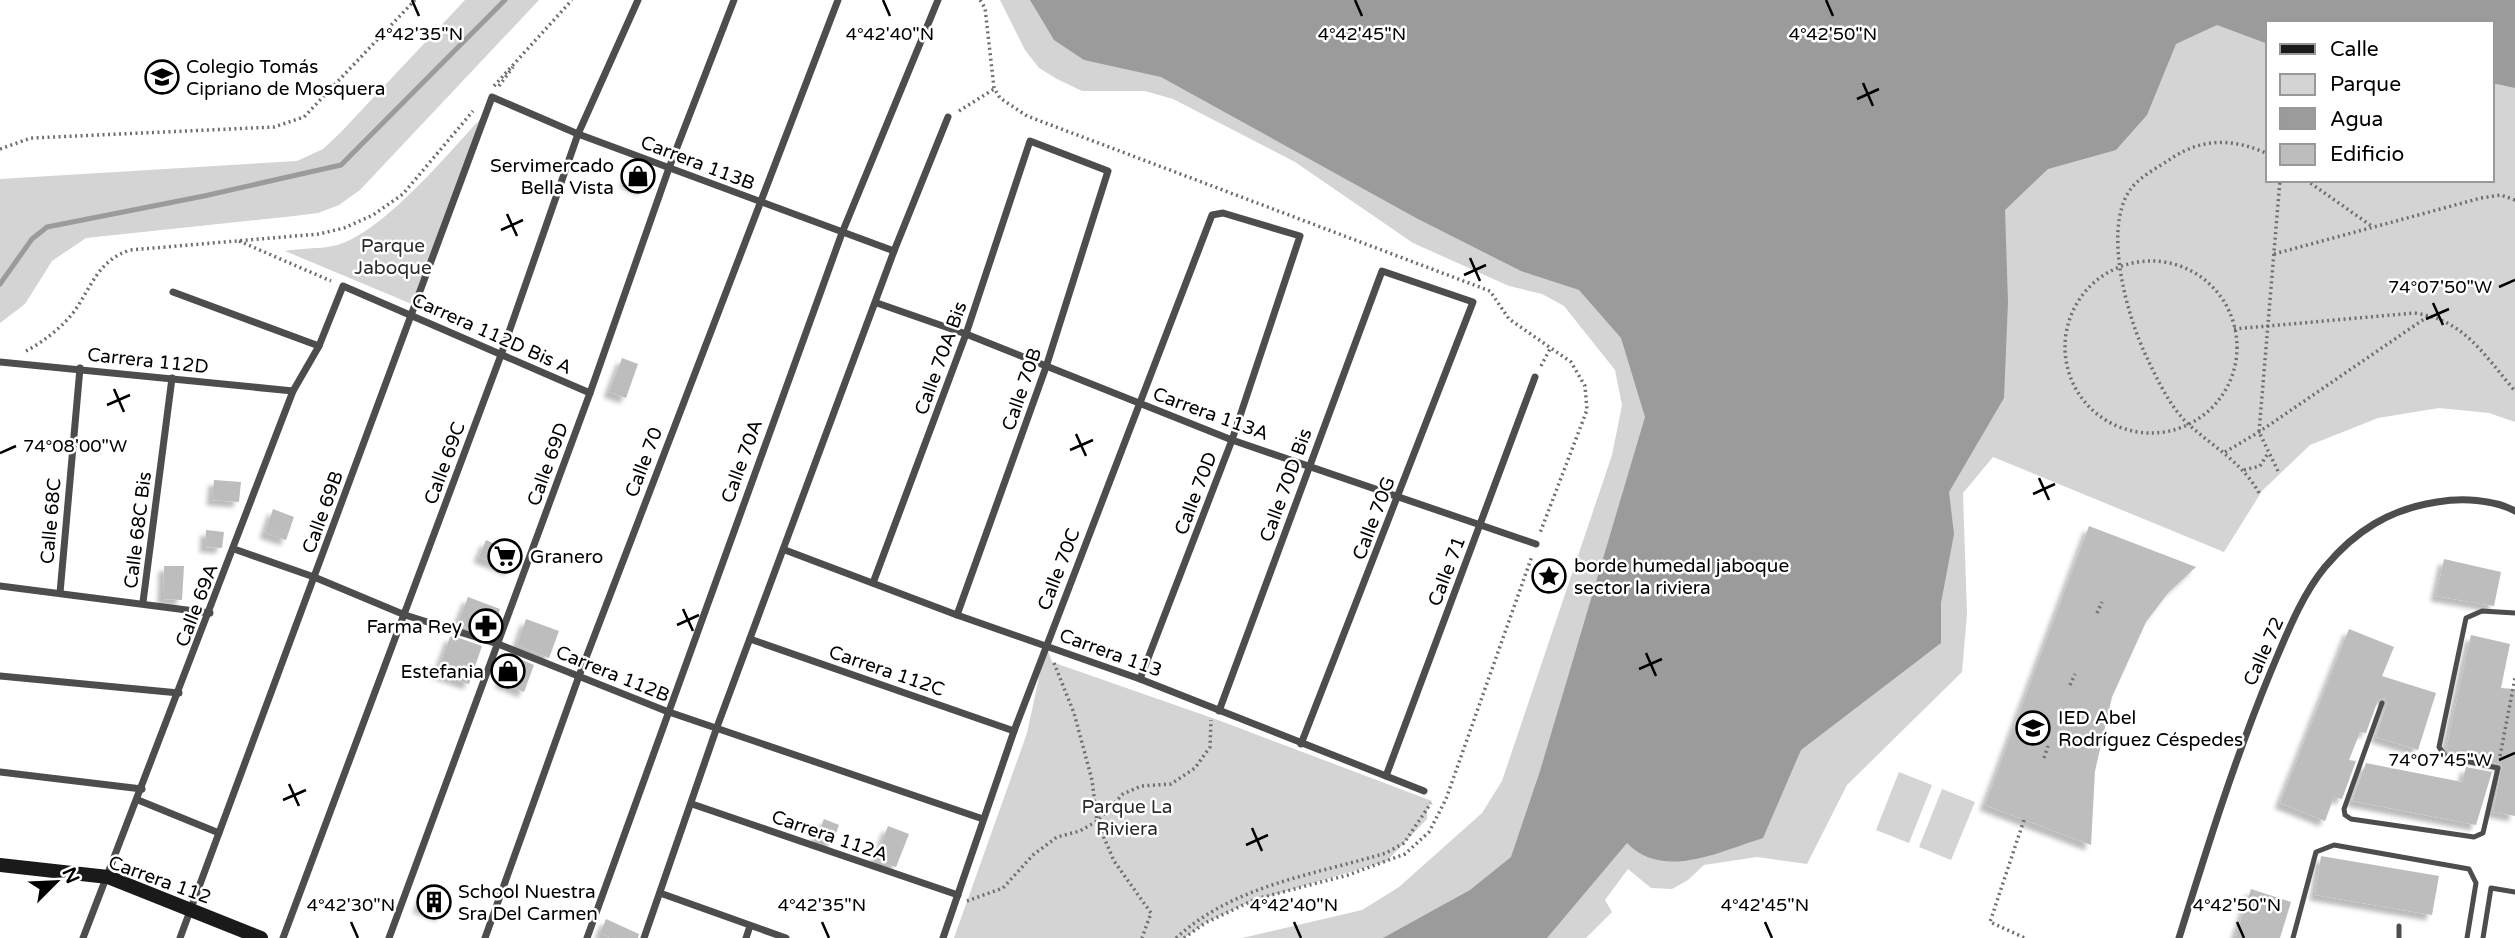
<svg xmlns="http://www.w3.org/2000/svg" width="2515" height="938" font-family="'Varela Round',sans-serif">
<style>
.green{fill:#d4d4d4;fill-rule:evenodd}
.water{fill:#9b9b9b}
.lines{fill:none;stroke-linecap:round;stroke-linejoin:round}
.stream{stroke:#9b9b9b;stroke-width:5}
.building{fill:#bdbdbd;filter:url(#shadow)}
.path{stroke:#6f6f6f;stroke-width:3.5;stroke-dasharray:2 3.5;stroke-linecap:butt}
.lane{stroke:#4d4d4d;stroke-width:5}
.street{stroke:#4d4d4d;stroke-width:7}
.secondary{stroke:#1a1a1a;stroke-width:14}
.ticks{fill:none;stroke:#000;stroke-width:2.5}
.labels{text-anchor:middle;stroke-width:5;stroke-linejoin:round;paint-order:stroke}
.poi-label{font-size:19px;fill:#000;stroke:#fff;text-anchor:start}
.street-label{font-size:19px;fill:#000;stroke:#fff}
.park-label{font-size:19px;fill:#2b2b2b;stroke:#fff}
.ticks-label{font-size:18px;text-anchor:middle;fill:#000;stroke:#fff;stroke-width:5;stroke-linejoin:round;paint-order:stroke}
</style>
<defs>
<filter id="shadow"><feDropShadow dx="-5.5" dy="5.5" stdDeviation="2" flood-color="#0004"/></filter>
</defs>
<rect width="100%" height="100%" fill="#fff"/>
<g class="green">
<path d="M465,0H539L360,190L339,205L318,213L294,216L86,238L52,261L25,304L0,323V179L297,161L323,149L341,132Z"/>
<path d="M1000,0H2515V422L2489,413L2439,408L2378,418L2310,445L2262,491L2224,552L1993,457L1963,493L1967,614L1962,672L1847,785L1807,864L1757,857L1704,865L1688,880L1672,889L1651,888L1628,869L1605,900L1612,912L1586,938H1242L1362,910L1399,887L1482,813L1502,781L1612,455L1622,405L1615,370L1564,306L1542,294L1509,286L1413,243L1295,162L1173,99L1145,91H1082L1057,79L1039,68L1025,50ZM2268,23H2492V180H2268Z"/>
<path d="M484,115L414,305L285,251C301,248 318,249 333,246C380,237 451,150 484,115Z"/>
<path d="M1046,645L1052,662L1218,720L1432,801L1427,810V819L1387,861L1247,903L1205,923L1184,938H954L1027,733Z"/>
<path d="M1899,772L1932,785L1909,843L1876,830Z"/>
<path d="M1942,789L1975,802L1951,860L1919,847Z"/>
</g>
<path class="water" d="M1030,0H2515V88L2492,83V23H2268V44L2217,25L2176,44L2147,115L2116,150L2048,169L2005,210L2008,302L2004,398L1949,492L1954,534L1941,603V643L1801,750L1763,838C1720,851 1664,881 1627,843L1547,938H1383L1470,890L1511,857L1540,771L1645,417L1621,338L1579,290L1521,271L1418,219L1161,77L1084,60L1054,40Z"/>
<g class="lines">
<path class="stream" d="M0,284L32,239L47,227L204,196L341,165L505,0"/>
</g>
<g class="building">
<path d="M633,163L651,170L643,190L625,182Z"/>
<path d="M622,358L638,364L626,398L609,392Z"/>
<path d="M214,480L241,482L239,502L212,500Z"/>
<path d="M273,509L294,517L286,540L265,533Z"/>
<path d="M2089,526L2196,567L2168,593L2146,622L2112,697L2095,771L2091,845L1985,805Z"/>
<path d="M206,530L224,532L222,548L205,547Z"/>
<path d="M486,540L517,554L510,570L479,557Z"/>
<path d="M2444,559L2501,572L2494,606L2436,596Z"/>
<path d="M164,566H184L182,600L163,599Z"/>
<path d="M468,597L500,609L491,635L457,625Z"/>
<path d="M526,619L559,631L549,658L517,645Z"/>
<path d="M2349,629L2394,647L2382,676L2436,693L2418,750L2376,737L2387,703L2384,698L2378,700L2366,733L2360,732L2349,760L2356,761L2342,799L2334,797L2325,821L2280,803Z"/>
<path d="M2471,635L2510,644L2501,688L2515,689V816L2493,812L2502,765L2449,752L2446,749Z"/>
<path d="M453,636L482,646L469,684L437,673L450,637Z"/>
<path d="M513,656L534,665L524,692L500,682Z"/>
<path d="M2366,763L2462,782L2466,767L2492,772L2476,825L2352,801Z"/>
<path d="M824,819L839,825L832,844L816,838Z"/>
<path d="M888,826L909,834L896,867L875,860Z"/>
<path d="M2321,856L2439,876L2432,915L2315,895Z"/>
<path d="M426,888L449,897L441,916L418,907Z"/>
<path d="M2251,889L2291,902L2280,938H2235Z"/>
<path d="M606,919L639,934L638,938H610L600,933Z"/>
</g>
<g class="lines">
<g class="path">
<path d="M980,0L985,8L994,88L1000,98L1027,116L1490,291L1509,319L1571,362L1585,386L1587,410L1540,533"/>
<path d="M494,86L572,0"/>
<path d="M499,86L513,67"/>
<path d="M959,111L994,89"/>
<path d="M0,149L31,138L274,127L304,117L415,0"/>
<path d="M2306,180L2373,227"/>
<path d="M239,241L331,281"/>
<path d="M2274,254L2481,198L2501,195L2515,200"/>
<circle cx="2151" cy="347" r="86"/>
<path d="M2234,329L2414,313C2464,319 2484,355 2515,391"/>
<path d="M26,351C43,342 61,328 73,313C92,287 97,261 130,250L319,234L344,228L373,215L403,194L473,111"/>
<path d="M1541,366L1551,347"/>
<path d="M2225,452L2259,432L2430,315"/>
<path d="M2244,470L2260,466L2267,455"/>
<path d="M2278,471L2259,432L2280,180"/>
<path d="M2259,493C2241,461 2213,447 2187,423C2170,406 2158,381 2148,360C2128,320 2102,230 2130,190C2140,176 2159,167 2172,158C2203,137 2236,139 2268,154"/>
<path d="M2097,613L2102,602"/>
<path d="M1054,663L1074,713L1092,780L1097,821L1114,861L1151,913L1142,938"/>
<path d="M2070,685L2075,674"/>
<path d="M2500,756L2515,678"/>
<path d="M2044,758L2048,746"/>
<path d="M2024,820L1990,922L2025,938"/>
<path d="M967,901L1003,888L1033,855L1057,837L1080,831L1097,821L1123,794L1141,786L1171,784L1195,768L1210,747L1211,720"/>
<path d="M1176,938C1234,885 1313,875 1386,853L1404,843L1431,803"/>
<path d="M1184,938L1205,923L1256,899L1348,875L1405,854L1429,832L1446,799L1532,556"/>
</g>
<g class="lane">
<path d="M2382,703L2344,809L2345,815L2351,819L2474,837L2483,833L2498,768L2446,757L2439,747L2466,618L2482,611L2515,613"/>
<path d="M2293,938L2316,852L2334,845L2469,869L2476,883L2467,938"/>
<path d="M2399,938V926"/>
<path d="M2483,938L2491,888L2515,892"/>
</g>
<g class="street">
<path d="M173,292L319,346"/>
<path d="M877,303L966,334L1232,440L1536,544"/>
<path d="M0,362L293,391"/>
<path d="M234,549L314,577L405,615L498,644L666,711L983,819"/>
<path d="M785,550L957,615L1140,679L1424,791"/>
<path d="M873,583L966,334L1030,141L1108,171L1046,367L957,615"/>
<path d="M0,586L210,613"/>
<path d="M60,593L80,368"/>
<path d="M143,602L172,378"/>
<path d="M750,639L1014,731"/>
<path d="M0,676L179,693"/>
<path d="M1219,711L1382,271L1473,302L1301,744"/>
<path d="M0,772L142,789"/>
<path d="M1386,776L1535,377"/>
<path d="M138,800L219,833"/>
<path d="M692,804L958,895"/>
<path d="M660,893L786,938"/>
<path d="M83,938L293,391L319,346L343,286L590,393"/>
<path d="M180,938L492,97L578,134L894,251"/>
<path d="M283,938L501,355L578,134L638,0"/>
<path d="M389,938L590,393L669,168L734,0"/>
<path d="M485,938L579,676L838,0"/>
<path d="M587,938L842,233L938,0"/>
<path d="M644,938L717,727L894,251L948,117"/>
<path d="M746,938L750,926"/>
<path d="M943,938L1014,731L1212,215L1223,213L1300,236L1232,440L1140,679"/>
<path d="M2179,938C2207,848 2235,758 2271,671C2286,636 2301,596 2325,567C2355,531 2390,509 2437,502C2461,498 2493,499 2515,511"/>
</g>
<path class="secondary" d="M0,865L108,877L261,938"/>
</g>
<path class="ticks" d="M412,0L419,16M883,0L890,16M1355,0L1362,16M1826,0L1833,16M1863,83L1873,106M1857,99L1879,89M507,214L517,236M501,230L523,220M1470,258L1480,281M1464,275L1486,265M2499,287L2515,280M2433,303L2443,325M2426,319L2449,309M114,389L124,412M107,405L130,395M1076,434L1086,456M1070,450L1093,440M0,453L16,446M2039,478L2049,500M2033,494L2055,484M683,609L693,631M677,625L699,615M1646,653L1656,676M1639,669L1662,659M2499,760L2515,753M289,784L299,806M283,800L306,790M1252,828L1262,851M1246,845L1268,835M351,922L358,938M822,922L829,938M1294,922L1301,938M1765,922L1772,938M2237,922L2244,938"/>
<defs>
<symbol id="school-ring" viewBox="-11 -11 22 22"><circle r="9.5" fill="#fff" stroke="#000" stroke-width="1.5"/><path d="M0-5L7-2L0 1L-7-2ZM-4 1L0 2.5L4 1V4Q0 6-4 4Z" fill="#000"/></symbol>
<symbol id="shop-ring" viewBox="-11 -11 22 22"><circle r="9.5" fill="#fff" stroke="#000" stroke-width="1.5"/><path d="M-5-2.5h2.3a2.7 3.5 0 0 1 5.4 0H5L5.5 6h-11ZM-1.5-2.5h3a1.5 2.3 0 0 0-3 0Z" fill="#000"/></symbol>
<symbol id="supermarket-ring" viewBox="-11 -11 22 22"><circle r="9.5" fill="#fff" stroke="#000" stroke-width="1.5"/><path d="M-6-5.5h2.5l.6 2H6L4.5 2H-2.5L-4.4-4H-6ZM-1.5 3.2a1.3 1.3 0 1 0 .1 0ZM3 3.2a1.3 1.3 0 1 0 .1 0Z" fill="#000"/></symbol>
<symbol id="sight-ring" viewBox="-11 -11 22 22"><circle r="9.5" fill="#fff" stroke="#000" stroke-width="1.5"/><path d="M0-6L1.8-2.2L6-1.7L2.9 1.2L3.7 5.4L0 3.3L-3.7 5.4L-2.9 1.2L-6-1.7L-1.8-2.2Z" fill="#000"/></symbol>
<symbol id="pharmacy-ring" viewBox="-11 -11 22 22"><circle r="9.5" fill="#fff" stroke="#000" stroke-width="1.5"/><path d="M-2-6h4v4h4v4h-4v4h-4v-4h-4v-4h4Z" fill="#000"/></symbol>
<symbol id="building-ring" viewBox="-11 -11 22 22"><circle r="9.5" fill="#fff" stroke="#000" stroke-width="1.5"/><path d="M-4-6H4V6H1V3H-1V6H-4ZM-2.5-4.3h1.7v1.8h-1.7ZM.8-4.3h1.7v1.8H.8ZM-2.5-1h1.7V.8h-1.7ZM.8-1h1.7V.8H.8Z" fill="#000"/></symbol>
</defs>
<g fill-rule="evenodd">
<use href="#school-ring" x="143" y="58" width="38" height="38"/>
<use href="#shop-ring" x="619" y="157" width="38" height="38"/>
<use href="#supermarket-ring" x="486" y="537" width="38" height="38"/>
<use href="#sight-ring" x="1530" y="557" width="38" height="38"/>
<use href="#pharmacy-ring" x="467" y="607" width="38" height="38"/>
<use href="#shop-ring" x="489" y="652" width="38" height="38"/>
<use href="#school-ring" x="2014" y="709" width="38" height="38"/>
<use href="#building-ring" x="415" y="883" width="38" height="38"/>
</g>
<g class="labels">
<g class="poi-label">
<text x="186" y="73">Colegio Tomás<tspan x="186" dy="22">Cipriano de Mosquera</tspan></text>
<text x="614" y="172" text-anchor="end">Servimercado<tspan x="614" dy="22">Bella Vista</tspan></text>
<text x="530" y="563">Granero</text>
<text x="1574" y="572">borde humedal jaboque<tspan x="1574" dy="22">sector la riviera</tspan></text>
<text x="462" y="633" text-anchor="end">Farma Rey</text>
<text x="484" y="678" text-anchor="end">Estefania</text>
<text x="2058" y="724">IED Abel<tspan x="2058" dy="22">Rodríguez Céspedes</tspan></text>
<text x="458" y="898">School Nuestra<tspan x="458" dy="22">Sra Del Carmen</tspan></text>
</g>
<g class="street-label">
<text transform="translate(698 162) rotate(21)" y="7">Carrera 113B</text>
<text transform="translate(492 333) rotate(24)" y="7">Carrera 112D Bis A</text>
<text transform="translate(940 358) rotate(-70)" y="7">Calle 70A Bis</text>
<text transform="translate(148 360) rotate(6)" y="7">Carrera 112D</text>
<text transform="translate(1021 389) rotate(-71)" y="7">Calle 70B</text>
<text transform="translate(1211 413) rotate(20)" y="7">Carrera 113A</text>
<text transform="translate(741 461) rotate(-70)" y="7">Calle 70A</text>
<text transform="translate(643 462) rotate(-69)" y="7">Calle 70</text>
<text transform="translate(444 463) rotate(-70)" y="7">Calle 69C</text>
<text transform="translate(547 464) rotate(-70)" y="7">Calle 69D</text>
<text transform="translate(1285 485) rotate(-70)" y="7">Calle 70D Bis</text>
<text transform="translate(1195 493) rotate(-69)" y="7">Calle 70D</text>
<text transform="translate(322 512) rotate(-70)" y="7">Calle 69B</text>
<text transform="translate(1373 518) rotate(-69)" y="7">Calle 70G</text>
<text transform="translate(50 521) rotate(-85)" y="7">Calle 68C</text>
<text transform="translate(137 530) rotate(-83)" y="7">Calle 68C Bis</text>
<text transform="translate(1058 569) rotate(-69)" y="7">Calle 70C</text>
<text transform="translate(1446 571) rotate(-69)" y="7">Calle 71</text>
<text transform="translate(196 605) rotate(-69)" y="7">Calle 69A</text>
<text transform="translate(2263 651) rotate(-66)" y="7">Calle 72</text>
<text transform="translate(1111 652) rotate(20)" y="7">Carrera 113</text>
<text transform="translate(887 670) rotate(19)" y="7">Carrera 112C</text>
<text transform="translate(613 673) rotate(22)" y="7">Carrera 112B</text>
<text transform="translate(830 835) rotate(19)" y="7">Carrera 112A</text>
<text transform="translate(160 879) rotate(20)" y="7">Carrera 112</text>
</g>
<g class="park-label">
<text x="393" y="252">Parque<tspan x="393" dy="22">Jaboque</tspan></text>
<text x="1127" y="813">Parque La<tspan x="1127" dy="22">Riviera</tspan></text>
</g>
</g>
<g class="ticks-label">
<text x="419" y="40">4°42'35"N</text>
<text x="890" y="40">4°42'40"N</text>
<text x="1362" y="40">4°42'45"N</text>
<text x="1833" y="40">4°42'50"N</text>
<text x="2440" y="293">74°07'50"W</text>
<text x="75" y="452">74°08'00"W</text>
<text x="2440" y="766">74°07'45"W</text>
<text x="351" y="911">4°42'30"N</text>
<text x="822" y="911">4°42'35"N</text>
<text x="1294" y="911">4°42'40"N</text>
<text x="1765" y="911">4°42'45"N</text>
<text x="2237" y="911">4°42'50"N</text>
</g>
<rect x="2266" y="21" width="228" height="161" fill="#ffffff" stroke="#999999" stroke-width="2"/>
<rect x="2280" y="44" width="35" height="10" fill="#1a1a1a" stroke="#999999" stroke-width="2"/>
<text x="2330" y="56" font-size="21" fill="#000000">Calle</text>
<rect x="2280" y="74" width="35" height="21" fill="#d4d4d4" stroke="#999999" stroke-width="2"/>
<text x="2330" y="91" font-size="21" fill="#000000">Parque</text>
<rect x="2280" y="108" width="35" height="21" fill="#9b9b9b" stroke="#999999" stroke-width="2"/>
<text x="2330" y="126" font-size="21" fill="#000000">Agua</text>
<rect x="2280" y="144" width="35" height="21" fill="#bdbdbd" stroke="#999999" stroke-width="2"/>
<text x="2330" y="161" font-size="21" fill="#000000">Edificio</text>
<g transform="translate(56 882) rotate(66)" stroke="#ffffff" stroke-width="5" paint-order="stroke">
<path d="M0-5L12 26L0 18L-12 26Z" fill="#000000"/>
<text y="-10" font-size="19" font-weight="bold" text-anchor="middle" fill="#000000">N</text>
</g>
</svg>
